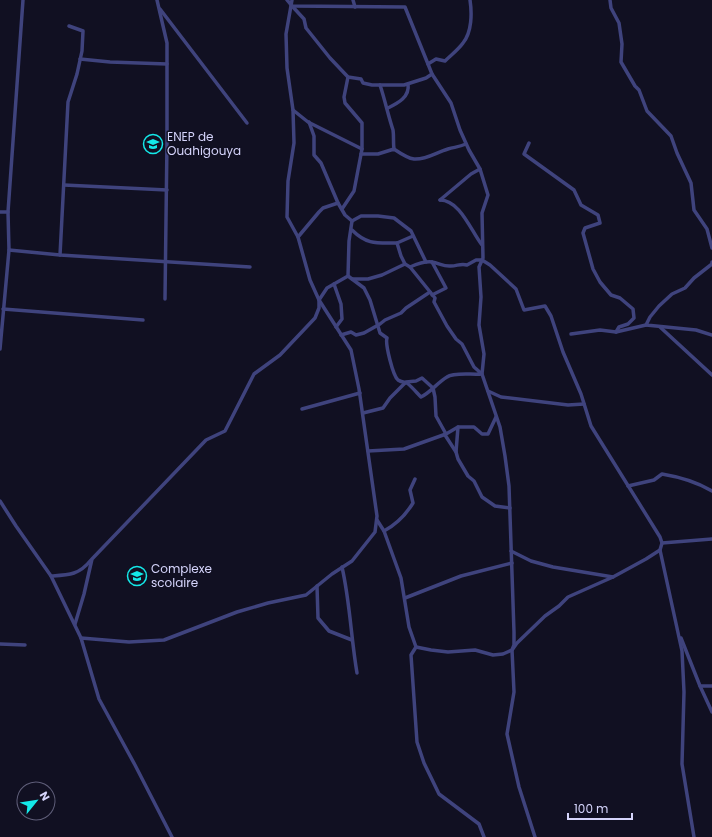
<svg xmlns="http://www.w3.org/2000/svg" width="712" height="837" font-family="Poppins,sans-serif">
<style>
.lines{fill:none;stroke-linecap:round;stroke-linejoin:round}
.street{stroke:#3f437d;stroke-width:3.5}
.labels{text-anchor:middle;stroke-width:3;stroke-linejoin:round;paint-order:stroke}
.poi-label{font-size:12px;fill:#d5d4fb;stroke:#111022;text-anchor:start}
</style>
<rect width="100%" height="100%" fill="#111022"/>
<g class="lines">
<g class="street">
<path d="M157,0L167,43V141L165,299"/>
<path d="M287,0L292,6L405,7L432,74L451,103L460,130L469,150L480,169L488,195L482,213L483,258L479,267L481,297L479,325L484,354L482,374L500,427L505,456L509,486L514,632V645L512,650L514,692L507,734L519,787L535,837"/>
<path d="M353,0L355,7"/>
<path d="M610,0L611,8L619,23L622,44L621,62L635,86L639,90L647,111L671,136L677,153L691,183L694,210L707,229L712,248"/>
<path d="M292,6L304,19L306,28L330,58L348,77L361,79L363,83L372,85H404L426,78L432,74"/>
<path d="M160,9L247,123"/>
<path d="M80,59L110,62L167,64"/>
<path d="M428,64L436,59L445,61C451,55 458,50 463,43C472,32 472,13 470,0"/>
<path d="M348,77L344,97L345,103L362,123V149"/>
<path d="M380,85C385,100 388,115 393,130C394,136 393,143 394,149"/>
<path d="M388,108C398,103 410,97 408,84"/>
<path d="M293,110L308,122L362,149L354,191L342,209"/>
<path d="M309,122L314,136V155L321,163L338,203L345,215L352,221"/>
<path d="M529,143L524,154L574,190L581,205L598,215L600,223L585,228L583,233L593,269L600,282L611,295L620,298L633,309L634,318L628,324L619,327L616,332"/>
<path d="M361,154H378L394,149C400,153 407,158 414,159C426,160 437,152 448,149C455,147 459,147 466,144"/>
<path d="M64,185L167,190"/>
<path d="M440,200C460,200 471,231 482,245"/>
<path d="M440,200L471,174L480,169"/>
<path d="M0,212H8"/>
<path d="M352,221L361,216H378L394,218L411,231L426,262"/>
<path d="M298,237L319,212L323,208L338,203"/>
<path d="M397,243L413,236"/>
<path d="M9,250L60,255L250,267"/>
<path d="M60,255L68,102L77,74L82,51L83,31L69,26"/>
<path d="M432,262L446,288L432,295"/>
<path d="M712,262V264L694,278L685,288L672,294L659,306L650,317L646,325L696,330L712,335"/>
<path d="M410,267C417,264 425,261 432,262C439,263 444,267 451,266C457,266 461,263 467,265L476,260H482L490,265L516,289L524,310L545,306L551,316L563,352L581,394L591,426L660,537L662,543L660,550L682,651L684,692L682,764L694,837"/>
<path d="M348,276L364,288L370,300L380,333L387,338C385,344 393,376 398,380C401,382 404,382 407,383C412,387 417,393 421,397C431,392 437,383 447,377C454,372 472,375 482,374L474,367L462,344L456,339L447,326L434,302L435,298L410,267L405,264L401,256L397,243C377,243 367,245 352,230"/>
<path d="M352,279H368L382,275L405,264"/>
<path d="M334,284L341,304L342,319L336,327"/>
<path d="M3,309L143,320"/>
<path d="M660,327L712,375"/>
<path d="M571,334L600,330L616,332L646,325"/>
<path d="M341,335L351,332L356,335L364,333L380,324L385,320L401,313L406,308L430,292"/>
<path d="M0,349L9,250L8,212L23,0"/>
<path d="M488,391L501,397L568,405L584,404"/>
<path d="M302,409L360,393"/>
<path d="M363,413L383,408L390,398L406,382L416,381L422,378L433,388L435,397L436,416L446,434"/>
<path d="M445,435L456,452L458,459L468,476L474,481L482,497L495,506L510,508"/>
<path d="M368,451L404,449L446,434L458,427H474L482,434H488L496,417"/>
<path d="M456,452L458,427"/>
<path d="M628,486L654,480L662,474C680,477 697,482 712,491"/>
<path d="M0,501L16,526L51,576L81,638L99,699L135,765L172,837"/>
<path d="M377,520L384,531L401,578L409,627L416,647L431,650L448,652L475,650L493,655L503,654L512,650L517,643L545,616L559,606L568,597L613,577"/>
<path d="M384,531C397,524 405,516 413,503L410,490L415,479"/>
<path d="M662,543L712,539"/>
<path d="M511,551L531,561L553,567L613,577L646,559L660,550"/>
<path d="M342,567C350,602 351,638 357,673"/>
<path d="M51,576C69,575 79,575 91,560"/>
<path d="M317,586L318,618L329,631L352,640"/>
<path d="M405,598L461,576L512,563"/>
<path d="M75,624L84,594L92,559L206,440L225,431L254,374L280,355L315,318L319,308V300L327,288L348,276L349,241L352,221"/>
<path d="M81,638L129,642L164,640L237,612L268,603L306,595L332,574L352,561L375,532L377,516L359,389L351,350L319,300L310,280L298,237L287,217L288,181L294,143L293,110L287,68L286,34L292,0"/>
<path d="M681,638L700,686L712,712"/>
<path d="M0,644L25,645"/>
<path d="M416,647L411,655L417,742L424,763L439,794L479,824L484,837"/>
<path d="M700,686H712"/>
</g>
</g>
<defs>
<symbol id="university-ring" viewBox="-11 -11 22 22"><circle r="9.5" fill="#111022" stroke="#14e8e8" stroke-width="1.5"/><path d="M0-5L7-2L0 1L-7-2ZM-4 1L0 2.5L4 1V4Q0 6-4 4Z" fill="#14e8e8"/></symbol>
<symbol id="school-ring" viewBox="-11 -11 22 22"><circle r="9.5" fill="#111022" stroke="#14e8e8" stroke-width="1.5"/><path d="M0-5L7-2L0 1L-7-2ZM-4 1L0 2.5L4 1V4Q0 6-4 4Z" fill="#14e8e8"/></symbol>
</defs>
<g fill-rule="evenodd">
<use href="#university-ring" x="142" y="133" width="22" height="22"/>
<use href="#school-ring" x="126" y="565" width="22" height="22"/>
</g>
<g class="labels">
<g class="poi-label">
<text x="167" y="141">ENEP de<tspan x="167" dy="14">Ouahigouya</tspan></text>
<text x="151" y="573">Complexe<tspan x="151" dy="14">scolaire</tspan></text>
</g>
</g>
<g transform="translate(36 801) rotate(60)"><circle r="19" fill="#111022" stroke="#5f5e79"/>
<path d="M0-3L7 15L0 10L-7 15Z" fill="#14e8e8"/>
<text y="-6" font-size="11" font-weight="bold" text-anchor="middle" fill="#d5d4fb">N</text>
</g>
<path d="M568 813v6h64v-6" fill="none" stroke="#d5d4fb" stroke-width="2"/>
<text x="574" y="813" font-size="12" fill="#d5d4fb" stroke="#111022" stroke-width="3" paint-order="stroke">100 m</text>
</svg>
